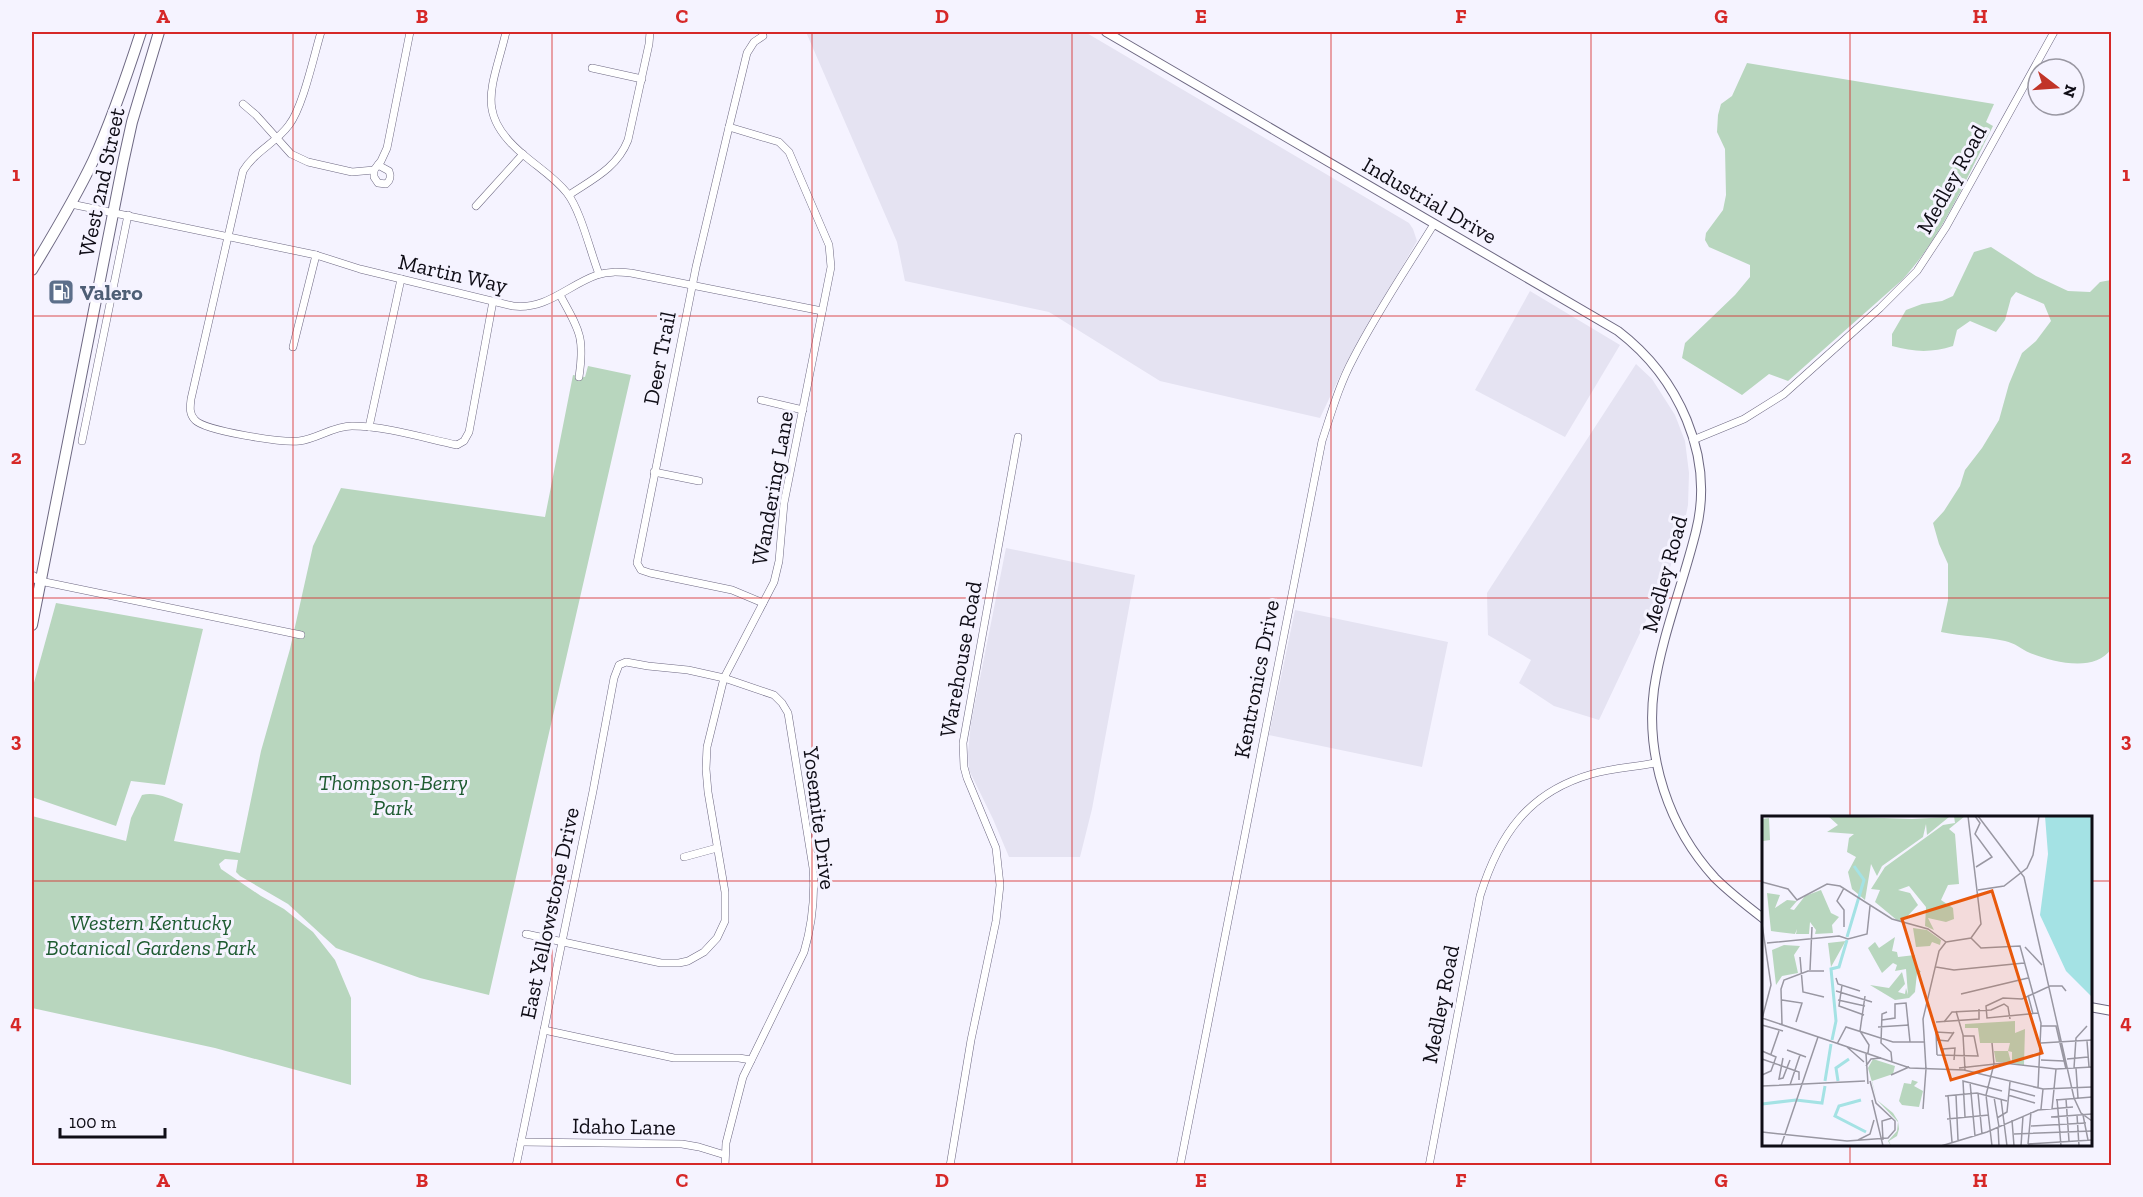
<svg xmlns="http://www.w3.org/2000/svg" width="2143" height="1197" font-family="'Zilla Slab',serif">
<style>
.built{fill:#e5e3f2}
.green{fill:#b8d6be}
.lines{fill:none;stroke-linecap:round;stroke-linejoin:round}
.minor-casing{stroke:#6d6882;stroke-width:8}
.tertiary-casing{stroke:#6d6882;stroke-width:10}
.secondary-casing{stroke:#6d6882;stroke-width:10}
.primary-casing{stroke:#6d6882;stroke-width:12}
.minor{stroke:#fff;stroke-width:7}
.tertiary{stroke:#fff;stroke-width:8}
.secondary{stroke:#fff;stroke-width:9}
.primary{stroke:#fff;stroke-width:10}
.grid{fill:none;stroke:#d62828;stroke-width:1.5;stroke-opacity:0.55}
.labels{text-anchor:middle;stroke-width:6;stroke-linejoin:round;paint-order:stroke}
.street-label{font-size:22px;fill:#0f0d16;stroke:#f5f3ff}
.service-label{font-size:22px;font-weight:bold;fill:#4e5e75;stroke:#f5f3ff;text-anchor:start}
.park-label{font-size:22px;font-style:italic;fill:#1e5b31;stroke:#f5f3ff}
.inset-river{fill:none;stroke:#a4e2e4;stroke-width:3}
.inset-road{fill:none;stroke:#9997a2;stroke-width:1.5}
.view{fill:#e8590c;fill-opacity:0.15;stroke:#e8590c;stroke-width:3}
.inset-edge{fill:none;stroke:#0f0d16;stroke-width:3}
.neatline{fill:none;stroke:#d62828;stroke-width:2}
.grid-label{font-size:20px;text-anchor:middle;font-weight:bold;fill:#d62828}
</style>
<rect width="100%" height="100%" fill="#f5f3ff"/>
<g class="built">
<path d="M806,32H1085L1409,223L1413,229L1417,241L1346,363L1320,418L1160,381L1049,312L905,281L897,242Z"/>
<path d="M1530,291L1620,345L1565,437L1475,390Z"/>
<path d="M1636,364L1652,379L1675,415L1685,441L1689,473L1688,505L1681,540L1665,580L1599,720L1554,706L1519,683L1531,660L1488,635L1487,593Z"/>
<path d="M1006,548L1135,575L1092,809L1080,857H1009L993,819L969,770L968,752L971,723Z"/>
<path d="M1295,610L1448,642L1422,767L1269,735Z"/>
</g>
<g class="green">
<path d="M1747,63L1994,104L1986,122L1993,126C1966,179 1942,237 1902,280L1788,381L1769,374L1742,395L1682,358L1685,343L1735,295L1750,277V265L1709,247L1705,240L1706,233L1723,210L1726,195L1725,149L1717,132L1718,115L1721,104L1732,96Z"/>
<path d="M1991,247L2036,276L2068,291L2090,292L2100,282L2111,280V649C2095,673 2053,662 2030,653C2021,649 2015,643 2005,641C1984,636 1963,637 1941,632L1948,600V564L1939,544L1933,523L1944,511L1960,486L1965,470L1982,448L1999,420L2009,384L2022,353L2036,341L2051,321L2044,304L2016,292L2011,298L2005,320L1996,332L1970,321L1957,330L1953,346C1931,353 1914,352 1892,346V334L1906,310L1922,304L1942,301L1953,296L1974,252Z"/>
<path d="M588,366L631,375L489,995L420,978L336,948L288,904L240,876L236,872L238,860L225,859L219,864L221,869L261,896L284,909L313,932L335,960L351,998V1085L215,1048L32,1008V816L126,841L131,818L142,795C155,791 171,799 183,804L174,841L240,853L261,751L290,649L313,546L341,488L545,517L573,375L585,377Z"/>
<path d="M56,603L203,629L165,785L131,781L116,826L32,797V690Z"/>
</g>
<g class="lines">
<defs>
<g id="minor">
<path d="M321,32C314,55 303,107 289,125C276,143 255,151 243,171L191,399C190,407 189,414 195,420C205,431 283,443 299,441C317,439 333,426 352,426C385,426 424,438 457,445L464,441L469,432L493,301"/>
<path d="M506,32C493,87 473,114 525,156C539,168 555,178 567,193C581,211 590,251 599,274"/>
<path d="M592,68L642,79"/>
<path d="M243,104L256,115L291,154L308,162L352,172L374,170L381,161L387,148L410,32"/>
<path d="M374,170V177L378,183L386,184C391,180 391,176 389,171L378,165"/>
<path d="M569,195C593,179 617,168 628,140L649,44L650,32"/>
<path d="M71,204L316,255L360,269L513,306C547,310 568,285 597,275C608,271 619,272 631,273L822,311"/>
<path d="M476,206L523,154"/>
<path d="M560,295C579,330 585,336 579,377"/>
<path d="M293,347L316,255"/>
<path d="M761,400L803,410"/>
<path d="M369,427L401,279"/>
<path d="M1693,440L1744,419L1784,394L1880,308L1917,271L1946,227L2054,32"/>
<path d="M82,441L128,215"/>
<path d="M654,472L699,481"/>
<path d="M40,581L301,635"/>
<path d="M763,603L732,590L650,573L641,570L637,563L696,267L729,127L747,53L754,42L763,36"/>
<path d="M684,857L717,848"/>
<path d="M526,934L661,963H679L688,961L704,952L717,938L725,921V892L708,792L706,769L707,747L724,678L774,582L779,561L784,503L831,267L829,245L789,152L779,142L729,127"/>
<path d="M544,1030L674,1058H739L751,1060"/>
<path d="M521,1142L682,1144L699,1147L725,1155"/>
<path d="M516,1166L593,791L614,678L619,665L626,662L648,666L688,670L724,678L774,695L782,703L788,713L813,868C815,896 812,925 804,952L743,1077L726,1143L725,1166"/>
<path d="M950,1166L971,1040L996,921L1000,885L996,848L967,778L964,767L963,743L1018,437"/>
<path d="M1180,1166L1322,441C1331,414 1339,385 1353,359C1377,312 1407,268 1434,224"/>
<path d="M1429,1166L1480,896C1499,835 1528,792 1592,774C1612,768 1635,767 1655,763"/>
</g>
<g id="tertiary">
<path d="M1106,32L1618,331C1678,377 1715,455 1696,531C1683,584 1662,635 1654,689C1645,757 1669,828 1715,878C1730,893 1747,906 1764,919"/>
<path d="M2090,1007L2112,1011"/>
</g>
<path id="secondary" d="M32,576L40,581"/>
<g id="primary">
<path d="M32,270C53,235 75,199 93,161C112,120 127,75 141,32"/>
<path d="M32,625L123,163L132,122L159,32"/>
</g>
</defs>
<use href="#minor" class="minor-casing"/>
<use href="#tertiary" class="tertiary-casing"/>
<use href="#secondary" class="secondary-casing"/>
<use href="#primary" class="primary-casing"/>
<use href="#minor" class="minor"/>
<use href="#tertiary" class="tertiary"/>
<use href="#secondary" class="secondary"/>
<use href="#primary" class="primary"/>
</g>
<path class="grid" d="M293,32V1166M552,32V1166M812,32V1166M1072,32V1166M1331,32V1166M1591,32V1166M1850,32V818M32,316H2112M32,598H2112M32,881H1764M2090,881H2112M1850,1144V1166"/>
<defs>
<symbol id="fuel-square" viewBox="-11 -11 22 22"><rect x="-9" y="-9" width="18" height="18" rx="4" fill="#5c6f8a" stroke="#f5f3ff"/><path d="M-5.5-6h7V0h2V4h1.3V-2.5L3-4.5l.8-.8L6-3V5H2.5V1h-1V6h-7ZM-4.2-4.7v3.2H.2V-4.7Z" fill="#fff"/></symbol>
</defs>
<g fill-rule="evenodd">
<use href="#fuel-square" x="46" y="277" width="30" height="30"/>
</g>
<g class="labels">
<g class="street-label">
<text transform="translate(1951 179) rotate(-61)" y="8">Medley Road</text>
<text transform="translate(101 182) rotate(-78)" y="8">West 2nd Street</text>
<text transform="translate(1430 200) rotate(30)" y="8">Industrial Drive</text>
<text transform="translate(453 273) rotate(13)" y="8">Martin Way</text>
<text transform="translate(659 358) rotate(-79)" y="8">Deer Trail</text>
<text transform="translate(772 488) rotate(-80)" y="8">Wandering Lane</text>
<text transform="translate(1664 574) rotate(-75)" y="8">Medley Road</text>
<text transform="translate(960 659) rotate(-80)" y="8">Warehouse Road</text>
<text transform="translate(1256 679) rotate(-79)" y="8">Kentronics Drive</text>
<text transform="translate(820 818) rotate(83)" y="8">Yosemite Drive</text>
<text transform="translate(549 913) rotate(-78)" y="8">East Yellowstone Drive</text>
<text transform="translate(1440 1004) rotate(-79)" y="8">Medley Road</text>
<text transform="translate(624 1126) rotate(1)" y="8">Idaho Lane</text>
</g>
<g class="service-label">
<text x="80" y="300">Valero</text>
</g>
<g class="park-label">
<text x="393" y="790">Thompson-Berry<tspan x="393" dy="25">Park</tspan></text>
<text x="151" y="930">Western Kentucky<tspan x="151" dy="25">Botanical Gardens Park</tspan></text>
</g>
</g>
<g transform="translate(1762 816)">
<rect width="330" height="330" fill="#f5f3ff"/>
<path d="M66,0L150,3L187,1L165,19L164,8L161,21L120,50L115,60L109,48L103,84L90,73L86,56L94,41L85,36L87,22L92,18L65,16L76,9ZM192,0H203L187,13L193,18L197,68L186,69L179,84L191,92L192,103L184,106L166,102L172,114L163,110L164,91L147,70L136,74L148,77L156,89L141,105H136L113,86L118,74L109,73L123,51L181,9L193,7ZM7,2L8,24L1,25L0,53V3ZM59,74L69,97L77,101L70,109L71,117L53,118L54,114L48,106L47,118H34L35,113L33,118L9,115L5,77L18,79L13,92L25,84L35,85L28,93L32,94L43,80ZM151,112L165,114L179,124L178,129L170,126L168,130L154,131ZM133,121L130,135L135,136L136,141L153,139L152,147L159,156L155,157L153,176L147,182L133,184L108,169L127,172L140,156L143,168L136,176L143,178L144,172L146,179L144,153L133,155L135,149L131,147L120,157L106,132L113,126L117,132ZM84,125L83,126L69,151L66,127ZM22,129L38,130L32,139L36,157L20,160L14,169L10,134ZM253,205V217L263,213L262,249L250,247V236L246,235L249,246H234L232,235H246L248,227H218L216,212H203V208ZM111,243L133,250L131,258L110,265L115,284L131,297L136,305L137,313L135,320L127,325L129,330L126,325L135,315L136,306L115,284L106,252ZM150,264L156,266L152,270L161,275L157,291L140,289L137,285L142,267L149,268Z" fill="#b8d6be"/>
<path d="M283,0H330V181L304,155L278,99L286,38Z" fill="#a4e2e4"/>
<path class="inset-river" d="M85,121L102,64L92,50M70,224L74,205L69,153L77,151L85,124M63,265L69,228M76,265L74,252L87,243M99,284L77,290L73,300L104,316M0,288L34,284L60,287L63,270"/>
<path class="inset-road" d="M213,0L218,7L213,18L230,41L214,51M216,0L262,61L312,282L319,297L330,305M0,66L26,73L35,84L65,68L78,70L130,103L166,113L184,126M82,72L75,85L82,94V111M216,74L242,70L265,52L271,39L277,0M0,108L9,169L0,203M209,122L219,132L258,130L279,207L276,272M184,126L209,122L219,108L206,0M5,127L77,120L86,123L105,118L108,90M263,131L280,149M38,141L41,176L62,181M174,151L192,154L262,147M48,154L50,111M74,162L76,168L98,175M80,169L77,190L102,199M74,175L110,186M199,178L266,162M266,179L271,198M20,184L40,187L34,206M76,184L103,190M194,195L201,219L203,254M125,196L120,198L119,227L129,236L130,246M276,197L225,202L224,190L241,182L260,183L288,170H300L304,175M0,202L148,252L202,254L281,273L330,271M120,204L133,202V188L144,187L148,226M174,206L217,203V193M182,206L190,196L229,194L242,188L246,191L248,203M20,208L19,173L22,164L46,155H62M0,209L21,215M279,210H294L304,253M116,211L147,209M98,215L103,180M98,215L107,229L106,237M175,224L186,225L192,216M325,225L327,251M230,227L232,248M279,227L330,224M75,228L84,211L131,226H162M85,231L102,246M25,234L44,241M0,235L14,241L9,255L0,259M9,238L17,215M104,238L106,268M175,239L216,240L212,220H201M175,239L174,216L191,217M181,239V233L193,232L192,244M21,242L17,263L21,262L28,244M0,243L37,256V264M305,243L326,241M279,244L302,245M104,250L109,243L119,242M197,252L242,247L294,253L330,251M312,252L314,222L325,210M314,252L316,282M129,259L147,251M208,266L213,320M28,269L38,239M0,270L103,265M247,273L273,280M216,277L220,318M186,279L190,326M194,279L196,324M246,279L273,287M183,280L215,277L245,285M232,281L237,311M239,283L245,330M295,283L299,330M304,283L307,325M110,284L121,330M294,284L330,281M161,293L164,253L161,203L177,135L184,126M279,293L281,273M290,293L294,253M315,299L317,330M321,299L326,324M203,301L201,265L240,275M289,301L330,298M235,302L245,296L248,266M185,303L227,299M250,304L252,330M269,310L324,307M236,311L237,330M0,316L85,325L126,322L133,314V305L114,287L108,265M252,318L330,315M96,324L108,318L112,304M121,324L120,305L130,302M266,328L330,324M266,328L269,296M19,330L56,221M179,330L225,316L276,294L311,291M230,330L224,279L232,248M259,330L261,300"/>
<path class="view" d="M230,75L280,237L189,264L140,103Z"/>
<rect width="330" height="330" class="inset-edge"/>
</g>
<rect width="2143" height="1197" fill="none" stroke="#f5f3ff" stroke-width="66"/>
<g transform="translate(2056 87) rotate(107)"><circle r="28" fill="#f5f3ff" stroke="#9997a2" stroke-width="1.5"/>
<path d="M0-4.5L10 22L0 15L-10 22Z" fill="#c13428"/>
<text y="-9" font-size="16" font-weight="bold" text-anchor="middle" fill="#0f0d16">N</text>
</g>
<path d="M60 1128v9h105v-9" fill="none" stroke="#0f0d16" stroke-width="3"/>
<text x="69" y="1128" font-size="18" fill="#0f0d16" stroke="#f5f3ff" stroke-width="4.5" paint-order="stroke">100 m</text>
<rect x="33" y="33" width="2077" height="1131" class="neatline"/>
<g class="grid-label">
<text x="163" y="23">A</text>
<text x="422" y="23">B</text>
<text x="682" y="23">C</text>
<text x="942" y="23">D</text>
<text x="1201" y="23">E</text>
<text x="1461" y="23">F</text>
<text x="1721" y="23">G</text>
<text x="1980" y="23">H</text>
<text x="16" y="181">1</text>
<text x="2126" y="181">1</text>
<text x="16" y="464">2</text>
<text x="2126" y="464">2</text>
<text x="16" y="747">3</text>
<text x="2126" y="747">3</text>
<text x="16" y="1029">4</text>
<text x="2126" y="1029">4</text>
<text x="163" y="1187">A</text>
<text x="422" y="1187">B</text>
<text x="682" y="1187">C</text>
<text x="942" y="1187">D</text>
<text x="1201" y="1187">E</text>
<text x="1461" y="1187">F</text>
<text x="1721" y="1187">G</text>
<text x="1980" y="1187">H</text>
</g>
</svg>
